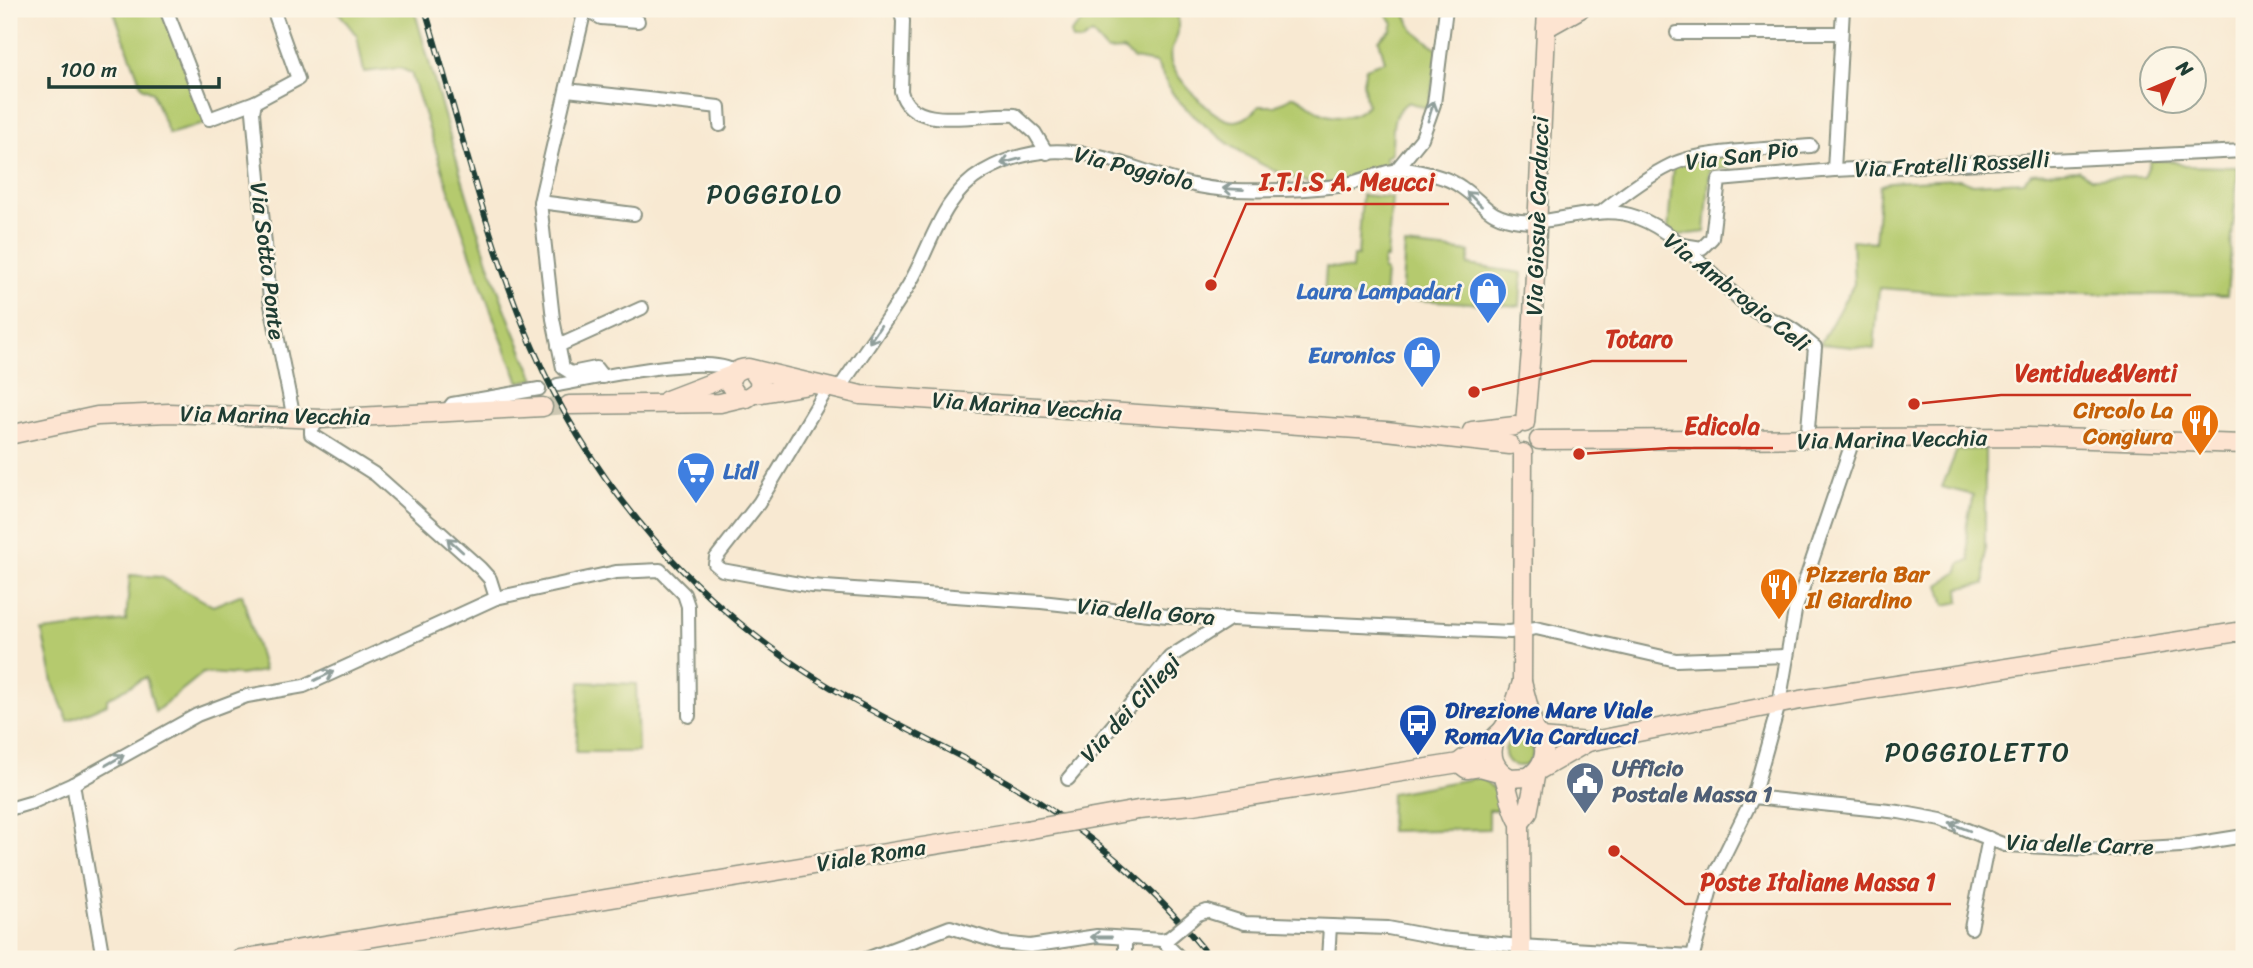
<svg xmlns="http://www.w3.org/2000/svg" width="2253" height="968" font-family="Sriracha,sans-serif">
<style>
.green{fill:#b5ca6e;stroke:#6a8451;stroke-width:2}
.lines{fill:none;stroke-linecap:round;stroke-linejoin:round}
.secondary-tunnel{stroke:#cdc7b2;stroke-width:18;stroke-dasharray:18 9;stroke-linecap:butt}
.street-casing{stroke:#8c9383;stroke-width:16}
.secondary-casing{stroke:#8c9383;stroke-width:21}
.street{stroke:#fff;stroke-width:12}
.secondary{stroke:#fde4d1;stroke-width:18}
.rail-casing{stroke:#1f3d34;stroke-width:6}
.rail{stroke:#fcf5e5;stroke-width:3.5;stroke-dasharray:10;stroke-linecap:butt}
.street-bridge-casing{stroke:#8c9383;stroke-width:16;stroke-linecap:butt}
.secondary-bridge-casing{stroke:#8c9383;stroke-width:21;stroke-linecap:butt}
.street-bridge{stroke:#fff;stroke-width:12}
.secondary-bridge{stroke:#fde4d1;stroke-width:18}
.oneway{stroke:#8f9e9a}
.labels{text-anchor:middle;stroke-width:5;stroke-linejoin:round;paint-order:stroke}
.street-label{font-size:23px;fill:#1f3d34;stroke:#fcf5e5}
.shop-label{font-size:23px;font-weight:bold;fill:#366cbe;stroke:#fcf5e5;text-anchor:end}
.food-label{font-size:23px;font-weight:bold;fill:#c56008;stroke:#fcf5e5;text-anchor:end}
.transit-label{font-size:23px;font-weight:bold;fill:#164399;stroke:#fcf5e5;text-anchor:start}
.service-label{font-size:23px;font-weight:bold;fill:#4e5e75;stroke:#fcf5e5;text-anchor:start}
.quarter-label{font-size:26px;letter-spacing:2px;fill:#1f3d34;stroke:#fcf5e5}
.leader{fill:none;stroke:#c8321e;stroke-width:2.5}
.callout-dot{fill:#c8321e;stroke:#fcf5e5;stroke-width:2.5}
.callout-label{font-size:24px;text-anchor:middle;font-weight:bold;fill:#c8321e;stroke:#fcf5e5;stroke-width:5;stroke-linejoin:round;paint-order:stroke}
</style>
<rect width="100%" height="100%" fill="#fcf5e5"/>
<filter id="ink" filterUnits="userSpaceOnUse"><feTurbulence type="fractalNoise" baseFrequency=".0143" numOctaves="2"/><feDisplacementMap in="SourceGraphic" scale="14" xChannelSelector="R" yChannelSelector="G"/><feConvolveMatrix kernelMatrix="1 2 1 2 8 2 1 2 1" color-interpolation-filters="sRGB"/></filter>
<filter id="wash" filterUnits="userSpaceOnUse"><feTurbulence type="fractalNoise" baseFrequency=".00686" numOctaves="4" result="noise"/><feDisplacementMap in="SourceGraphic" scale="28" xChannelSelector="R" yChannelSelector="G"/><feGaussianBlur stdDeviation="1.57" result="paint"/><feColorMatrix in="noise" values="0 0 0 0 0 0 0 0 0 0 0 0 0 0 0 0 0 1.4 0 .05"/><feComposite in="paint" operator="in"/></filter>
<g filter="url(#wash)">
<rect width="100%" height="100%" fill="#f8e9d2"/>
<g class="green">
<path d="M113,9H163L207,123L169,134L152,92L142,87Z"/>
<path d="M336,9H414C450,133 480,262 535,379L519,382C477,282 445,177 411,73L400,68L364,72L357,36Z"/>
<path d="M1094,9H1122L1126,18L1132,22L1153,14L1155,9H1177C1178,16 1179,24 1178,31C1177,42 1168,50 1171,62C1175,78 1213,119 1232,121C1244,122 1251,114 1259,106H1275L1294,96C1305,99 1310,107 1319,112C1336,120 1355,119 1367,105L1363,82L1366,68L1385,61L1379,40L1391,30L1393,23L1383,9H1402L1414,31L1438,49L1429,109L1408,102C1387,117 1395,132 1391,153L1385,158L1389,167C1370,172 1350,181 1331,183C1281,188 1211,135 1178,100C1167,89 1164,75 1156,63L1134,59L1123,50L1107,51L1092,34L1080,42L1072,40L1071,33Z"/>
<path d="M1730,153V168L1710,170L1705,232L1680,235L1668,230L1673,164Z"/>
<path d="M2151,160L2173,161L2184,166L2238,167L2227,295L1948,293L1879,288L1874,349L1820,344L1854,284L1852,240L1875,242L1880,186L1889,182L1960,179L1973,184L2023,181L2032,173L2078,170L2091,178L2144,177Z"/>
<path d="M1362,195L1392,198L1387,258H1384L1383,270L1386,271L1384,300L1324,296L1326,267L1352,269L1353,256H1358Z"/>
<path d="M1405,245L1470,252L1468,265L1522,273L1520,306L1401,299Z"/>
<path d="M1985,449V584L1959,588L1960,602L1945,605L1939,585L1958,572L1960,563L1970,561L1966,528L1973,495L1942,487L1957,450Z"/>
<path d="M130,575L161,577L213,606L242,594L264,671L240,675L203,673L155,712L146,677L107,699V704L68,721L54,686L42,631L126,621Z"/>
<path d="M580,682L636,684L638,752H576Z"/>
<circle cx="1519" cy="752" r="14"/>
<path d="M1481,777L1500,795L1501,810H1489V829L1390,831L1391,793Z"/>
</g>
</g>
<g filter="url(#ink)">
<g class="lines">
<path class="secondary-tunnel" d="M543,407L569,405"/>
<defs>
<g id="street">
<path d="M166,9L209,119L255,102"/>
<path d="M273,9L298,79L255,102L253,112L270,300L294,419"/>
<path d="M585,9L540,202L553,319L563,368L571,373L596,368L603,377"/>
<path d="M586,9L601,18L638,21"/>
<path d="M900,9L903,21L901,91C911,134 982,112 1015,115L1035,133L1047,153"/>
<path d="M1677,33H1841"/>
<path d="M567,90L719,107L720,125"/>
<path d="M1397,169L1422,138L1434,104L1446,9"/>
<path d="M1834,170L1843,9"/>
<path d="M540,202L634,214"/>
<path d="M1603,211C1624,194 1646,177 1671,165C1701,150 1776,149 1811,146"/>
<path d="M1683,245L1702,248L1712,238L1719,180L1834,170L2244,151"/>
<path d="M558,346L642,308"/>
<path d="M558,385C592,379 709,352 735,372"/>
<path d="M827,389L759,503L716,558L715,564L722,570L811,586L1041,602L1167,616L1510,632L1536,628L1676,660L1786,656"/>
<path d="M838,390C861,356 885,323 907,288C931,249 940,197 983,172C1078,117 1143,188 1232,190C1267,191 1304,190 1338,186C1365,182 1390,165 1417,171C1432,174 1449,178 1461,187C1486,204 1486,217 1520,221C1559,225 1598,203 1636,217C1682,234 1713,279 1750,308C1761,317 1775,320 1787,326C1797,331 1806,340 1815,347L1807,440"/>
<path d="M446,412L452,404L539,389"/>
<path d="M321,419L311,429V434L376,475L480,568L490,579L496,598"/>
<path d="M1068,779L1170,657L1231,618"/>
<path d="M73,784L103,959"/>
<path d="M1753,797L1899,812L1942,820L2005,845L2110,850L2181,846L2244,836"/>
<path d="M9,809L33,802L73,784L197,715L247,696L304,686L496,598L616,572L660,570L684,594L688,606L689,716"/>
<path d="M1207,911L1245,923L1388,928L1441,938L1520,946L1692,956"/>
<path d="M1971,928L1989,838"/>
<path d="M1125,938V959"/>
<path d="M1162,940L1181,959"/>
<path d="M866,959L950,927L1001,943L1030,946L1097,936L1162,940L1169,938"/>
<path d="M1328,959L1330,926"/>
<path d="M1692,959L1715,874L1753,797L1779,704L1795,611L1853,440"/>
</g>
<g id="secondary">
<path d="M1546,28L1580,9"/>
<path d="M752,370L760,381L758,390L747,398L737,396L730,385C730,374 737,368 748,368L861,395L1386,431L1510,445"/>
<path d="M756,394L809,385"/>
<path d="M667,400L732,375"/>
<path d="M569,405L720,403L741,398"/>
<path d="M1525,423L1532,339L1547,9"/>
<path d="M1472,431L1515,426"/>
<path d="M9,435L97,416L169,413L321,419L543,407"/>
<path d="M1539,440L2029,437L2244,444"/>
<path d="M1523,453L1522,682L1535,731"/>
<path d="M1501,732L1510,718L1522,682"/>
<path d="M1541,738L1588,742L1800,700L2244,631"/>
<path d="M1459,763C1466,755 1474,754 1482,749C1491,743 1498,731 1508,727C1540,714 1560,758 1528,777L1510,778C1494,769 1489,756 1495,739"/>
<path d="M1138,810L1193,805L1459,763L1467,769L1480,767L1502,773C1510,789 1510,809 1520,823L1521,959"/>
<path d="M1520,823L1528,813L1536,772L1588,742"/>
<path d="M240,959L1026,830"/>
</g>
</defs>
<use href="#street" class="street-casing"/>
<use href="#secondary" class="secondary-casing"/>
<use href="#street" class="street"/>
<use href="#secondary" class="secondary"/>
<defs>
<path id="rail" d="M425,9C459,121 486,240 533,348C592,486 697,606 825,684C884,720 948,748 1007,782C1084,827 1157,889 1211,959"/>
</defs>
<use href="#rail" class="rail-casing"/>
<use href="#rail" class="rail"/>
<defs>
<path id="street-bridge" d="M1169,938L1198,914L1207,911"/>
<path id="secondary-bridge" d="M1026,830L1138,810"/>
</defs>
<use href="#street-bridge" class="street-bridge-casing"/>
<use href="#secondary-bridge" class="secondary-bridge-casing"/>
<use href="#street-bridge" class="street-bridge"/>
<use href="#secondary-bridge" class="secondary-bridge"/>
</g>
<defs><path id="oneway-shaft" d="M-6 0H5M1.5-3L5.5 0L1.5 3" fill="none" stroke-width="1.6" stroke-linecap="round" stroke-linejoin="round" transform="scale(1.75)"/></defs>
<g class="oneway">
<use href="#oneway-shaft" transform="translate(1431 111) rotate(-73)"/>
<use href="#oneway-shaft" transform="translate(1011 161) rotate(165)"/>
<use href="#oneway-shaft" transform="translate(1233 189) rotate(-177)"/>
<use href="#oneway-shaft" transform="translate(1474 199) rotate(-136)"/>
<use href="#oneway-shaft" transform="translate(875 334) rotate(124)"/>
<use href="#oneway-shaft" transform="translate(455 545) rotate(-138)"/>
<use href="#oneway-shaft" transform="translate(324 676) rotate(-25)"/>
<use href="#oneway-shaft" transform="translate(115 760) rotate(-30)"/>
<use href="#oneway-shaft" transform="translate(1960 827) rotate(-159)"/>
<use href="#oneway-shaft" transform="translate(1101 937) rotate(180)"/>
</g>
</g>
<defs>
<symbol id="shop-pin" viewBox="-11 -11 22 30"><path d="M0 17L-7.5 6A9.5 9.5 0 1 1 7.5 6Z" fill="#3f7fe0" stroke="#fcf5e5"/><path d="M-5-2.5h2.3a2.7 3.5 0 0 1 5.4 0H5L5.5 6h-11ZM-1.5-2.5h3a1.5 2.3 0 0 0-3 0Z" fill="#fff"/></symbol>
<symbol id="restaurant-pin" viewBox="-11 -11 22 30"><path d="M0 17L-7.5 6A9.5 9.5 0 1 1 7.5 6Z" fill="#e8710a" stroke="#fcf5e5"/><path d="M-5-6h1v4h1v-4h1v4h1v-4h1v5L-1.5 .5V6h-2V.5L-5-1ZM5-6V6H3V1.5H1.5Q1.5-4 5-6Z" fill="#fff"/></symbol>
<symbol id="supermarket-pin" viewBox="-11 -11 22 30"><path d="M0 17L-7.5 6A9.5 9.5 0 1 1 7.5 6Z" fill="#3f7fe0" stroke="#fcf5e5"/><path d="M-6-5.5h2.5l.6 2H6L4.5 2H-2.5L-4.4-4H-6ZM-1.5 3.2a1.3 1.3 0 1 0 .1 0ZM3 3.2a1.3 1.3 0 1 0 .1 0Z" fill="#fff"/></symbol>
<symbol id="bus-pin" viewBox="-11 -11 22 30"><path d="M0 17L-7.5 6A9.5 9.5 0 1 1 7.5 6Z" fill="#1a4fb4" stroke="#fcf5e5"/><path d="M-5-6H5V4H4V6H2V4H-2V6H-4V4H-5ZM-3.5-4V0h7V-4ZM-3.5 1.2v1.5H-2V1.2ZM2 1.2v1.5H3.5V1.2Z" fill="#fff"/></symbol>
<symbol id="civic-pin" viewBox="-11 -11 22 30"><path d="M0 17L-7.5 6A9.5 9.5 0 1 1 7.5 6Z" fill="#5c6f8a" stroke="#fcf5e5"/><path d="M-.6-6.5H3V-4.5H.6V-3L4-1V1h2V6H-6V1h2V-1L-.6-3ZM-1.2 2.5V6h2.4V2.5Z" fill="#fff"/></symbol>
</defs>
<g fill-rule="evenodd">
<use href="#shop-pin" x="1466" y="269" width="44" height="60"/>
<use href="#shop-pin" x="1400" y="333" width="44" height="60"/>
<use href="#restaurant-pin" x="2178" y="401" width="44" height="60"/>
<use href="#supermarket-pin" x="674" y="449" width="44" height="60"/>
<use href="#restaurant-pin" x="1757" y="565" width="44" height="60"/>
<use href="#bus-pin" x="1396" y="701" width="44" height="60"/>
<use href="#civic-pin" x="1563" y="759" width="44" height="60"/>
</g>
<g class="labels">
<g class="street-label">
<text transform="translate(1742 155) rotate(-7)" y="8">Via San Pio</text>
<text transform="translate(1952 164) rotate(-3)" y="8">Via Fratelli Rosselli</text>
<text transform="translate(1134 168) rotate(14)" y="8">Via Poggiolo</text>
<text transform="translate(1537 216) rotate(-88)" y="8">Via Giosuè Carducci</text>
<text transform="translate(268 261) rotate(83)" y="8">Via Sotto Ponte</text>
<text transform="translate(1737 292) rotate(38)" y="8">Via Ambrogio Celi</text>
<text transform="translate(1027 406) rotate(4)" y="8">Via Marina Vecchia</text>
<text transform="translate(275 415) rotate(1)" y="8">Via Marina Vecchia</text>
<text transform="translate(1892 439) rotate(-1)" y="8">Via Marina Vecchia</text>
<text transform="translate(1146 611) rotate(5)" y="8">Via della Gora</text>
<text transform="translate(1130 708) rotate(-48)" y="8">Via dei Ciliegi</text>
<text transform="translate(2080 844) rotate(2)" y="8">Via delle Carre</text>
<text transform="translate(871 855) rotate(-9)" y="8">Viale Roma</text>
</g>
<g class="shop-label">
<text x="1461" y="299">Laura Lampadari</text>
<text x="1395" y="363">Euronics</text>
<text x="723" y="479" text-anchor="start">Lidl</text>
</g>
<g class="food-label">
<text x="2173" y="418">Circolo La<tspan x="2173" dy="26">Congiura</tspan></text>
<text x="1806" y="582" text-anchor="start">Pizzeria Bar<tspan x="1806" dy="26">Il Giardino</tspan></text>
</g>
<g class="transit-label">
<text x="1445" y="718">Direzione Mare Viale<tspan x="1445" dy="26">Roma/Via Carducci</tspan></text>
</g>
<g class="service-label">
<text x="1612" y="776">Ufficio<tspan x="1612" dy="26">Postale Massa 1</tspan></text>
</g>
<g class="quarter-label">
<text x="775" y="203">POGGIOLO</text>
<text x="1978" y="761">POGGIOLETTO</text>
</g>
</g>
<path class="leader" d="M1211 285L1246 204H1449M1474 392L1592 361H1687M1914 404L2001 395H2191M1579 454L1670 448H1773M1614 851L1685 904H1951"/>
<g class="callout-dot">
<circle cx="1211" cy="285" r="7"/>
<circle cx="1474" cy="392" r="7"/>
<circle cx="1914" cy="404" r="7"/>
<circle cx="1579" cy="454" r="7"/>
<circle cx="1614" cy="851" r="7"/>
</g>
<g class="callout-label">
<text x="1347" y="190">I.T.I.S A. Meucci</text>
<text x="1639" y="347">Totaro</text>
<text x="2096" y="381">Ventidue&amp;Venti</text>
<text x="1722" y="434">Edicola</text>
<text x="1818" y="890">Poste Italiane Massa 1</text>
</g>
<rect width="2253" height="968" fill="none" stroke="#fcf5e5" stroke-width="35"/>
<g transform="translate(2173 80) rotate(46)"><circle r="33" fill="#fcf5e5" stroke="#a4ab9e" stroke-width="2"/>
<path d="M0-5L12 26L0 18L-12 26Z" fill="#c8321e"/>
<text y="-10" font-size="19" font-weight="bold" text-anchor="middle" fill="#1f3d34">N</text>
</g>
<path d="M49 77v10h170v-10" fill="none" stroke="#1f3d34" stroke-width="3.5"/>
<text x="60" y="77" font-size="21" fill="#1f3d34" stroke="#fcf5e5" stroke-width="5" paint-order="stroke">100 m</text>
</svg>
